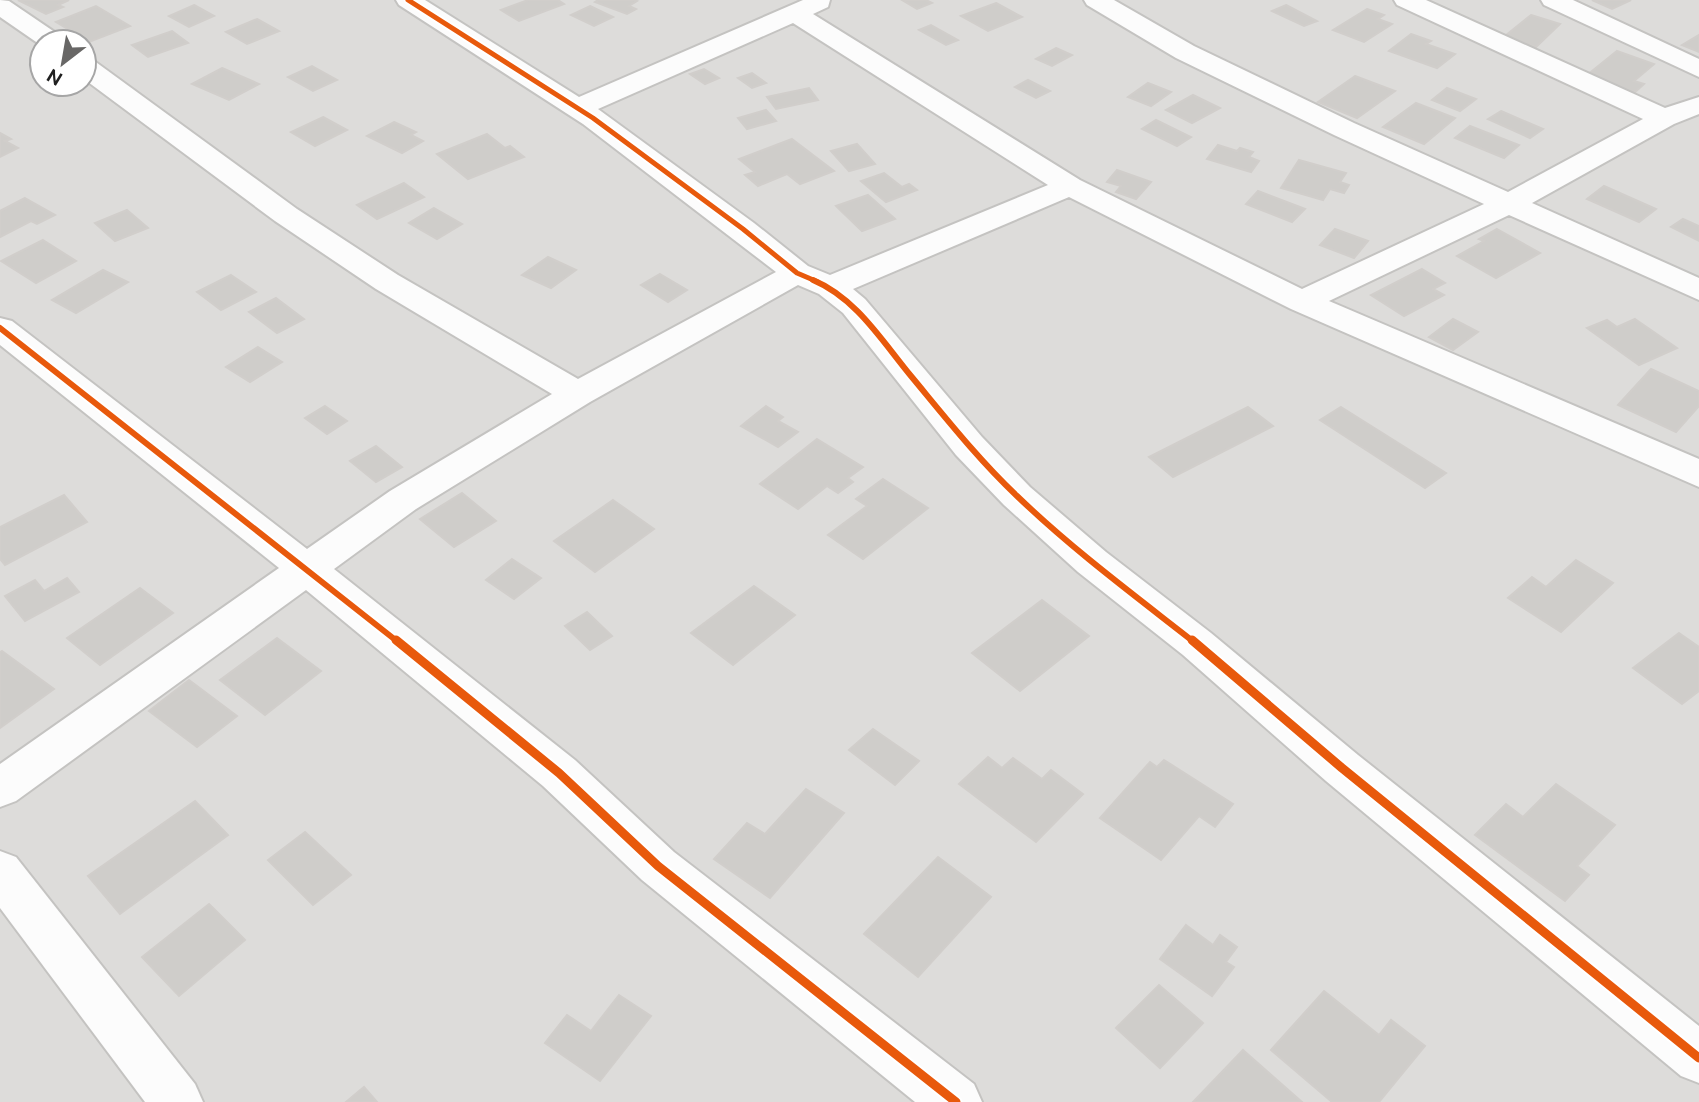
<svg xmlns="http://www.w3.org/2000/svg" width="1699" height="1102" font-family="Ubuntu,sans-serif">
<style>
.residential{fill:#dddcda;fill-rule:evenodd}
.building{fill:#cfcdca;stroke:#d1cecb;stroke-width:2}
.lines{fill:none;stroke-linecap:round;stroke-linejoin:round}
.minor-casing{stroke:#c4c3c1;stroke-width:4}
.minor{fill:#fcfcfc;fill-rule:evenodd}
.cycleway-far2-casing{stroke:#fff;stroke-width:9}
.cycleway-far1-casing{stroke:#fff;stroke-width:10}
.cycleway-casing{stroke:#fff;stroke-width:13}
.cycleway-far2{stroke:#e8590c;stroke-width:5}
.cycleway-far1{stroke:#e8590c;stroke-width:6}
.cycleway{stroke:#e8590c;stroke-width:9}
</style>
<rect width="100%" height="100%" fill="#eeece9"/>
<path class="residential" d="M0,0H1699V1102H0ZM42,42H84V84H42Z"/>
<g class="building">
<path d="M18,0H69L58,5L63,7L46,14Z"/>
<path d="M528,0H558L564,4L519,21L501,10Z"/>
<path d="M598,0H634L637,1L629,6L636,9L627,14L595,2Z"/>
<path d="M902,0H926L932,3L917,9Z"/>
<path d="M1592,0H1631L1612,9Z"/>
<path d="M996,3L1022,17L988,31L961,16Z"/>
<path d="M194,5L214,16L189,27L169,16Z"/>
<path d="M1286,5L1317,21L1304,26L1272,11Z"/>
<path d="M96,6L130,26L89,42L56,22Z"/>
<path d="M590,6L613,17L594,26L571,15Z"/>
<path d="M1367,9L1384,15L1378,19L1392,24L1364,42L1333,30Z"/>
<path d="M1531,15L1560,24L1536,47L1505,36Z"/>
<path d="M257,19L279,31L247,44L226,32Z"/>
<path d="M931,25L958,40L946,45L919,30Z"/>
<path d="M172,31L188,43L148,57L132,45Z"/>
<path d="M1411,34L1431,41L1426,44L1455,54L1437,68L1389,51Z"/>
<path d="M1699,35V52L1682,45Z"/>
<path d="M1056,48L1072,55L1052,66L1036,59Z"/>
<path d="M1617,51L1654,64L1634,81L1644,84L1634,93L1586,76Z"/>
<path d="M312,66L337,80L313,91L288,77Z"/>
<path d="M222,68L259,84L229,100L192,84Z"/>
<path d="M704,69L719,78L705,84L690,74Z"/>
<path d="M752,73L766,83L752,88L738,78Z"/>
<path d="M1355,76L1395,91L1357,118L1318,102Z"/>
<path d="M1028,80L1050,91L1036,98L1015,87Z"/>
<path d="M1148,83L1171,92L1151,106L1128,97Z"/>
<path d="M809,88L818,100L776,109L767,97Z"/>
<path d="M1447,88L1476,99L1460,111L1432,100Z"/>
<path d="M1193,95L1220,108L1192,123L1166,110Z"/>
<path d="M1416,103L1455,118L1424,144L1383,127Z"/>
<path d="M766,110L776,121L747,129L738,118Z"/>
<path d="M1501,111L1543,129L1530,138L1488,119Z"/>
<path d="M323,117L347,130L315,146L291,132Z"/>
<path d="M1156,120L1191,137L1177,146L1142,129Z"/>
<path d="M394,122L416,132L411,135L423,141L402,153L367,136Z"/>
<path d="M1470,126L1519,145L1504,158L1455,138Z"/>
<path d="M0,133L11,139L5,141L18,148L0,157Z"/>
<path d="M487,134L505,148L510,146L524,157L468,179L437,154Z"/>
<path d="M792,139L834,171L800,184L787,174L758,186L745,175L755,172L739,159Z"/>
<path d="M857,144L875,164L849,171L831,151Z"/>
<path d="M1218,145L1237,151L1240,148L1253,152L1249,157L1259,161L1251,172L1207,159Z"/>
<path d="M1299,160L1346,173L1340,182L1349,185L1344,193L1330,189L1323,200L1281,188Z"/>
<path d="M1117,170L1151,182L1136,199L1116,192L1121,186L1107,182Z"/>
<path d="M884,173L902,187L909,184L917,190L886,202L861,181Z"/>
<path d="M404,183L424,197L377,219L357,205Z"/>
<path d="M1604,186L1656,209L1639,222L1587,199Z"/>
<path d="M1258,191L1305,209L1292,222L1246,204Z"/>
<path d="M868,195L895,219L862,231L836,206Z"/>
<path d="M25,198L55,215L37,224L31,221L0,237V211Z"/>
<path d="M434,208L462,224L437,239L409,223Z"/>
<path d="M127,210L148,228L115,241L95,223Z"/>
<path d="M1683,219L1699,226V241L1671,227Z"/>
<path d="M1335,229L1368,241L1354,258L1320,245Z"/>
<path d="M1497,229L1540,253L1496,278L1457,256L1484,241L1479,239Z"/>
<path d="M43,240L76,261L36,283L1,261Z"/>
<path d="M548,257L576,270L551,288L522,275Z"/>
<path d="M1422,269L1445,283L1433,289L1444,295L1404,316L1371,295Z"/>
<path d="M103,270L128,282L76,313L52,300Z"/>
<path d="M660,274L687,290L668,302L641,285Z"/>
<path d="M231,275L256,292L221,310L197,292Z"/>
<path d="M276,298L304,319L277,333L249,312Z"/>
<path d="M1453,319L1478,332L1453,350L1429,337Z"/>
<path d="M1635,319L1677,348L1639,365L1587,328L1607,320L1617,327Z"/>
<path d="M258,347L282,362L250,382L226,367Z"/>
<path d="M1651,369L1699,391V406L1676,432L1618,405Z"/>
<path d="M325,406L347,421L327,434L305,418Z"/>
<path d="M766,406L783,417L778,421L798,432L778,447L741,426Z"/>
<path d="M1248,407L1273,426L1173,477L1149,457Z"/>
<path d="M1341,407L1446,473L1425,488L1320,420Z"/>
<path d="M817,439L863,467L848,478L853,482L838,493L827,486L798,509L760,484Z"/>
<path d="M376,446L402,467L376,482L350,461Z"/>
<path d="M883,479L928,508L863,559L828,535L867,506L856,499Z"/>
<path d="M462,493L496,521L454,547L420,519Z"/>
<path d="M64,495L87,522L5,565L0,559V527Z"/>
<path d="M613,500L654,529L595,572L554,541Z"/>
<path d="M512,559L541,578L514,599L486,580Z"/>
<path d="M1576,560L1613,583L1561,632L1508,598L1532,577L1546,587Z"/>
<path d="M67,578L79,592L25,621L5,596L35,580L44,591Z"/>
<path d="M754,586L795,615L733,665L691,633Z"/>
<path d="M140,588L173,613L100,665L67,638Z"/>
<path d="M1042,600L1089,636L1020,691L972,653Z"/>
<path d="M587,612L612,636L590,650L565,626Z"/>
<path d="M1679,633L1699,647V691L1682,704L1633,668Z"/>
<path d="M277,638L321,671L265,715L220,680Z"/>
<path d="M2,651L54,689L0,728V652Z"/>
<path d="M189,680L237,716L197,747L149,711Z"/>
<path d="M873,729L919,761L895,785L849,750Z"/>
<path d="M988,757L1002,768L1013,758L1042,779L1051,770L1083,794L1036,842L959,784Z"/>
<path d="M1164,760L1233,804L1215,827L1199,816L1161,860L1100,818L1150,762L1157,767Z"/>
<path d="M1556,784L1615,825L1577,866L1589,875L1565,901L1475,835L1506,804L1523,817Z"/>
<path d="M806,789L844,813L770,898L714,859L747,823L765,834Z"/>
<path d="M195,801L228,835L120,914L88,876Z"/>
<path d="M305,832L351,875L313,905L268,860Z"/>
<path d="M938,857L991,897L918,977L864,934Z"/>
<path d="M209,904L245,940L179,996L142,957Z"/>
<path d="M1186,925L1213,945L1220,935L1237,947L1226,962L1234,967L1212,996L1160,959Z"/>
<path d="M1159,985L1203,1023L1160,1068L1116,1028Z"/>
<path d="M1324,991L1379,1035L1391,1020L1425,1046L1379,1102H1332L1271,1050Z"/>
<path d="M619,995L651,1016L600,1081L545,1043L567,1015L591,1031Z"/>
<path d="M1243,1050L1302,1102H1193Z"/>
<path d="M364,1087L377,1102H346Z"/>
</g>
<g class="lines">
<defs>
<g id="minor">
<path d="M0,0L9,1L62,37L66,42H42V46L0,17Z"/>
<path d="M396,0H425L579,97L803,0H830L828,7L813,14L1080,180L1302,289L1484,204L1334,135L1176,58L1087,5L1084,0H1114L1194,46L1354,123L1508,192L1643,119L1397,5L1394,0H1426L1665,108L1699,97V114L1674,124L1532,203L1699,278V300L1509,215L1329,301L1699,459V487L1291,309L1069,197L853,289L865,299L982,437L1030,487L1106,552L1211,633L1358,755L1699,1026V1083L1681,1076L1326,781L1183,655L1078,572L1004,505L956,455L843,313L819,294L798,285L590,402L416,509L334,569L575,760L674,852L974,1084L982,1102H915L642,880L543,786L306,590L16,801L0,807V764L279,568L0,345V318L12,321L307,549L390,491L552,394L376,289L275,221L84,79V58L93,60L297,209L398,275L578,379L776,272L583,124L399,5ZM793,23L1048,185L830,275L808,266L754,223L598,109Z"/>
<path d="M1541,0H1573L1699,59V77L1544,5Z"/>
<path d="M0,851L16,857L195,1084L203,1102H145L0,908Z"/>
</g>
</defs>
<use href="#minor" class="minor-casing"/>
<use href="#minor" class="minor"/>
<defs>
<path id="cycleway-far2" d="M408,0L593,118L743,229L797,273L818,282"/>
<g id="cycleway-far1">
<path d="M813,280C856,298 882,341 911,376C945,417 978,459 1017,496C1072,549 1134,595 1194,642"/>
<path d="M0,328L398,642"/>
</g>
<g id="cycleway">
<path d="M396,640L559,773L658,866L956,1102"/>
<path d="M1192,640L1342,768L1699,1058"/>
</g>
</defs>
<use href="#cycleway-far2" class="cycleway-far2-casing"/>
<use href="#cycleway-far1" class="cycleway-far1-casing"/>
<use href="#cycleway" class="cycleway-casing"/>
<use href="#cycleway-far2" class="cycleway-far2"/>
<use href="#cycleway-far1" class="cycleway-far1"/>
<use href="#cycleway" class="cycleway"/>
</g>
<g transform="translate(63 63) rotate(211)"><circle r="33" fill="#ffffff" stroke="#a6a6a6" stroke-width="2"/>
<path d="M0-5L12 26L0 18L-12 26Z" fill="#686766"/>
<text y="-10" font-size="19" font-weight="bold" text-anchor="middle" fill="#202020">N</text>
</g>
</svg>
